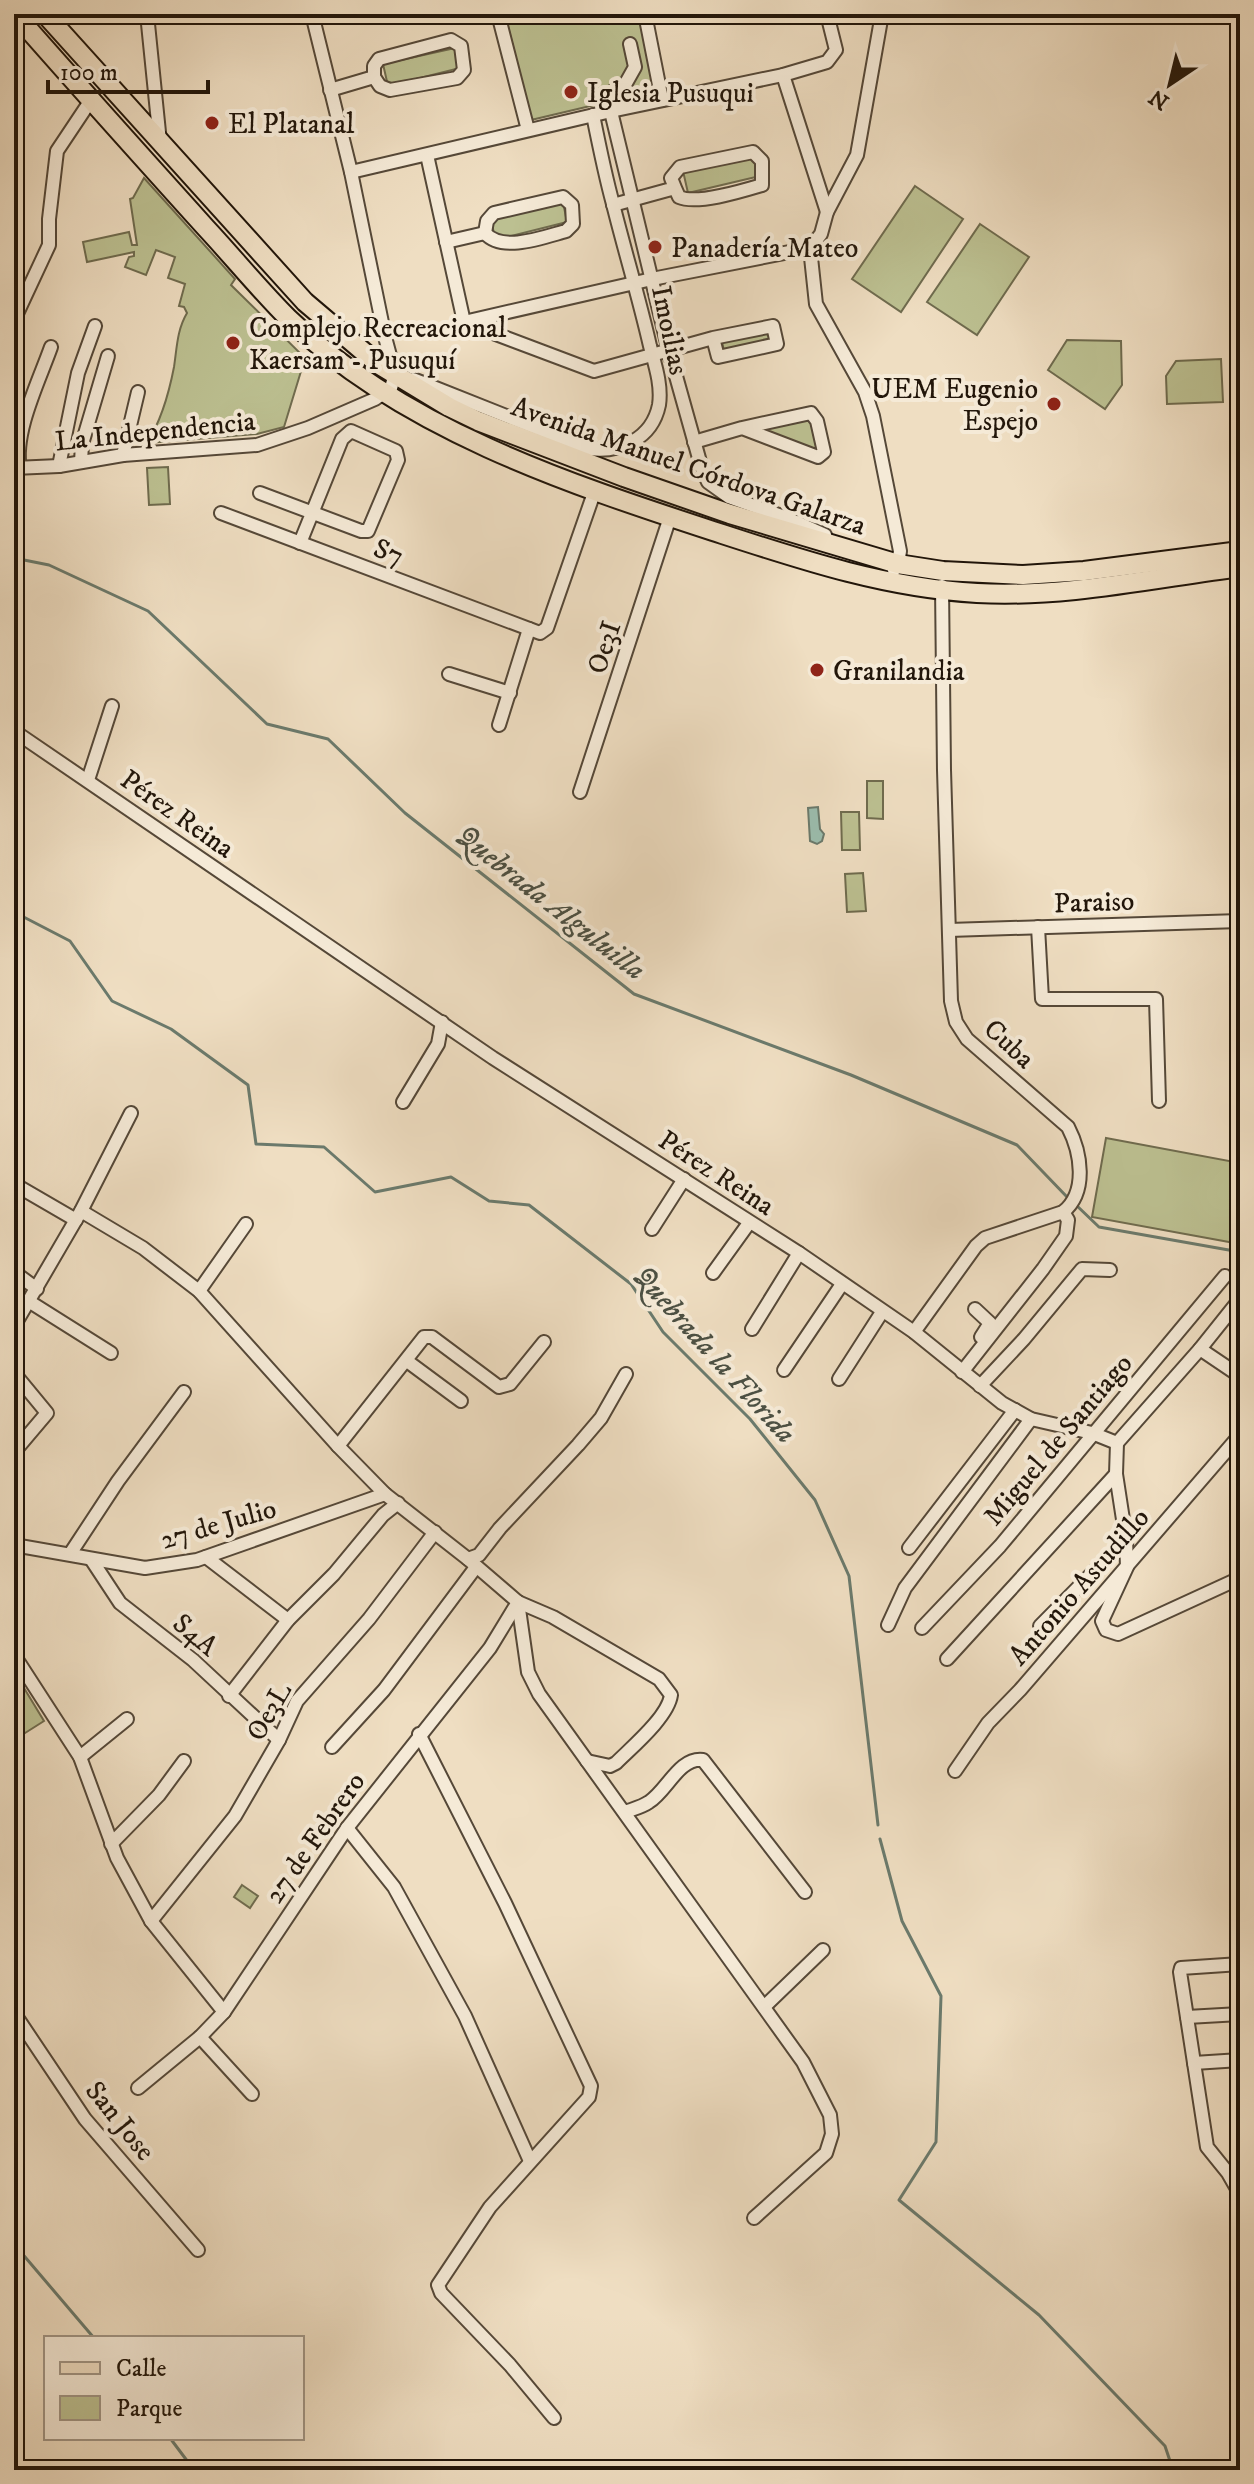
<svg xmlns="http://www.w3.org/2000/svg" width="1254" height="2484" font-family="'IM FELL DW Pica',serif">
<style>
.green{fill:#bcc091;stroke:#6f6b4e;stroke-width:2}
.water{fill:#9bbdae;stroke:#6b7a6c;stroke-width:2}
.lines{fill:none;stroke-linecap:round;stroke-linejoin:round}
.stream{stroke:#6b7a6c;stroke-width:3}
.minor-casing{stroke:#554838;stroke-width:16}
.primary-casing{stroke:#22160a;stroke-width:22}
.minor{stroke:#f5ead7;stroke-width:12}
.primary{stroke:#efdec2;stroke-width:18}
.poi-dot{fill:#8f2418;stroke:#f5ead7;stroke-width:3}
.labels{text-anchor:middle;stroke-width:8;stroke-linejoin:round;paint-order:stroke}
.poi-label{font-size:28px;fill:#22160a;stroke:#f5ead7;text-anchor:start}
.street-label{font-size:28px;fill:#22160a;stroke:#f5ead7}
.water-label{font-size:30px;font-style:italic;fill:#4c5043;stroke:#f5ead7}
</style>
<rect width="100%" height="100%" fill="#efdec2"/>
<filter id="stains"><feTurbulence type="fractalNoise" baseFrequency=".0025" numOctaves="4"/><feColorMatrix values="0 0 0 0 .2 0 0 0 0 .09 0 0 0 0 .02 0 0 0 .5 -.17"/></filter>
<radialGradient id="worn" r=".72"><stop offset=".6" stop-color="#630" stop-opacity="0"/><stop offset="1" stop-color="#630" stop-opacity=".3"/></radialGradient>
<g class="green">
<path d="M505,14H639L658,90L531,120Z"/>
<path d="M1232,22H1240V101L1236,102Z"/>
<path d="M455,48L460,68L388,86L383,64Z"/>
<path d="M755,155L760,176L688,193L683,171Z"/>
<path d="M144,178L235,279L231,285L308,361L302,368L284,427L257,434L147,443C161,421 169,393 174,367C177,347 177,330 187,313L184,307L179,306L185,284L168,278L175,257L156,250L146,275L125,267L129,257L134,256V252L87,262L83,242L129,232L132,245H137L130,199L133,198Z"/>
<path d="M915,186L963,219L901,312L852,279Z"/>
<path d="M563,202L567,222L495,240L491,218Z"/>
<path d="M980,224L1029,257L977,335L927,302Z"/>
<path d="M769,332L771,340L724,351L722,342Z"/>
<path d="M1067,340L1121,341L1122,385L1105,409L1048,370Z"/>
<path d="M1221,359L1223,402L1167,404L1166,376L1176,361Z"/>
<path d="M804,418L811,420L819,448L817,451L760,431V428Z"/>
<path d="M168,467L170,504L149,505L147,468Z"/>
<path d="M867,781H883V819L867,818Z"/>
<path d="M841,812H859L860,850H842Z"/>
<path d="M863,873L866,911L847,912L845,874Z"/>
<path d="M1106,1138L1240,1163V1244L1092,1217Z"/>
<path d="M24,1688L44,1721L14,1740V1694Z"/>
<path d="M242,1885L258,1896L250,1908L234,1897Z"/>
</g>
<path class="water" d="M818,807L820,829L824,834L822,841L817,844L810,841L808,808Z"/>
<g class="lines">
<g class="stream">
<path d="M14,558L49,565L148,611L267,724L328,739L405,813L634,994L851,1075L1017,1145L1069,1199"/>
<path d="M14,912L70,941L112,1001L171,1029L248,1085L256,1144L324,1147L375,1192L451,1177L489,1201L529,1205L631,1284L663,1332L750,1419L815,1500L849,1576L878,1825"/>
<path d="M1075,1204L1099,1227L1240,1252"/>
<path d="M880,1839L902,1921L941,1996L936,2142L899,2200L1039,2315L1165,2446L1173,2470"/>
<path d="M14,2244L94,2338"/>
<path d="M170,2438L194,2470"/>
</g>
<defs>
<g id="minor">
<path d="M147,14L160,142"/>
<path d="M312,14L351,172L385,337L395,374"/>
<path d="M498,14L528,130"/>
<path d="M645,14L662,100"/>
<path d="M703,14H707"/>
<path d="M882,14L857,155L827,212L821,234L810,248L816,304L865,392L873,416L900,551L898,564L894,570"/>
<path d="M630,44L635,67L626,83L607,95L669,351L702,469L708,482L729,497L787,518L825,535"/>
<path d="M783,75L827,212"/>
<path d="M330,90L374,77V66L379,59L451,40L461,46L464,70L457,78L390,90L380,86L374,77"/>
<path d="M427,155L464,322"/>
<path d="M351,172L611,111L783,75L827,62L836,50L827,14"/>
<path d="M563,197L572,205L573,224L566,231C544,237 502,253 485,233L487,221L494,213Z"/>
<path d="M613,205L675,188L671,178L680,167L753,152L762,161V185C742,191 697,205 679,197L675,188"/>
<path d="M446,242L485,233"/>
<path d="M14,320L49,245V219L57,151L91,100"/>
<path d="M464,322L594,371L713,338L773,326L777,344L718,357L713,338"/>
<path d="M464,322L652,279L810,248"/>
<path d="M413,379L589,449C620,453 652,439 659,405C662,385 655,365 650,346C639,298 625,252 613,204C605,175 599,145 593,115"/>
<path d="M694,442L742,428L811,413L817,421L824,452L818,457L742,428"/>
<path d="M123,455L138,392"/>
<path d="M81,462L82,444L108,356"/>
<path d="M59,466L78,373L95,326"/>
<path d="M14,468L59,466L123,455L257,445L308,428L375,399L391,388L395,374"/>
<path d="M20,468C13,433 39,381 51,347"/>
<path d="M260,493L361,531H368L398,460L396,451L351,431L342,439L300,543"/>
<path d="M221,513L540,633L547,628L595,490"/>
<path d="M449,674L510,693"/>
<path d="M499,725L529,629"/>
<path d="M14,731L493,1058L799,1253L914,1332L1002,1403L1031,1419L1092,1433L1117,1443L1116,1474L1126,1539L1127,1567L1102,1621L1106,1630L1118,1634L1240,1578"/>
<path d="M88,780L112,706"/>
<path d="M580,792L670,517"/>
<path d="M1038,927L1042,999H1156L1159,1101"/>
<path d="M949,930L1240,921"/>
<path d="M403,1102L438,1044L442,1022"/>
<path d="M14,1184L76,1220"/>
<path d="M81,1211L143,1248L199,1291L338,1446L385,1494L468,1559L518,1602L490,1648L347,1828L224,2012L200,2037L138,2088"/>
<path d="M652,1229L684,1179"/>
<path d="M14,1272L37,1289"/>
<path d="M713,1273L749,1223"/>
<path d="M199,1291L246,1224"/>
<path d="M30,1302L111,1353"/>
<path d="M975,1309L990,1323L981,1337"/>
<path d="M14,1326L81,1211L131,1113"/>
<path d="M752,1329L799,1253"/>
<path d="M914,1332L976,1246L985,1238L1063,1212C1088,1192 1081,1152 1068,1127L967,1039L956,1022L951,1001L944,770L942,586"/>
<path d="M1200,1349L1240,1376"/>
<path d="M407,1361L461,1401"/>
<path d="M784,1370L842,1284"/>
<path d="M962,1372L1043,1269L1066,1236L1068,1220L1063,1212"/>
<path d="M14,1373L47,1413L14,1452"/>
<path d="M839,1379L882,1312"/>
<path d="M980,1386L1024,1339L1082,1269L1110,1270"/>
<path d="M1117,1443L1200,1349L1240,1299"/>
<path d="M338,1446L424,1337H432L499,1387L510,1384L544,1342"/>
<path d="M14,1545L145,1568L197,1560L385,1494"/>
<path d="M909,1548L1015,1410"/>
<path d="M70,1554L118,1481L184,1392"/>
<path d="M206,1557L288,1620"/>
<path d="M91,1559L120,1603L193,1660L279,1740"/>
<path d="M468,1559L479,1555L500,1528L578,1445L601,1418L626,1374"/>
<path d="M518,1602L528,1672L539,1694L803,2062L830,2115L832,2134L826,2153L754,2218"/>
<path d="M518,1602L553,1617L659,1679L671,1695C668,1717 632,1747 616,1763L610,1766L587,1761"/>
<path d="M888,1625L905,1588L1031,1419"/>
<path d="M1040,1626L1126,1539"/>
<path d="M922,1628L1000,1546L1225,1276"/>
<path d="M14,1655L80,1757L117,1858L151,1921L224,2012"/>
<path d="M947,1659L1116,1474"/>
<path d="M229,1696L288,1620L334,1574L383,1515L398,1503"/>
<path d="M419,1734L505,1903L591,2086L589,2097L490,2207L438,2285L441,2293L510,2365L554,2418"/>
<path d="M332,1747L384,1690L476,1567"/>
<path d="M80,1757L127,1719"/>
<path d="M955,1771L988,1723L1020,1690L1240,1435"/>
<path d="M625,1812C633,1809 642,1807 649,1802C667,1791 679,1757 703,1760L805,1892"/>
<path d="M347,1828L394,1887L465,2016L530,2161"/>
<path d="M111,1844L159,1795L184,1761"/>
<path d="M151,1921L235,1816L279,1740L297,1701L369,1619L435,1532"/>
<path d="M1240,1964L1181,1968L1180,1972L1207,2147L1228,2173L1240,2194"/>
<path d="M764,2007L823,1950"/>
<path d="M14,2013L85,2119L198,2250"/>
<path d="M1187,2017L1240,2014"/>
<path d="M200,2037L252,2094"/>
<path d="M1194,2063L1240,2060"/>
</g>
<g id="primary">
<path d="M15,14C78,86 142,157 206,228C233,257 259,289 288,318C401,428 566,483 713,531C799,559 885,588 977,593C1064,598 1154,578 1240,567"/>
<path d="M45,14L305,302L378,364L449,407L478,421L624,477L730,514L898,564L943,571L1023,575L1084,571L1240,551"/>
</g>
</defs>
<use href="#minor" class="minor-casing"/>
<use href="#primary" class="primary-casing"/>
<use href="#minor" class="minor"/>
<use href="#primary" class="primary"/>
</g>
<g class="poi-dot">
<circle cx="571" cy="92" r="8"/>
<circle cx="212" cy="123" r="8"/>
<circle cx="655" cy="247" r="8"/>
<circle cx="233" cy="343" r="8"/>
<circle cx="1054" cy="404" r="8"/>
<circle cx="817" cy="670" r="8"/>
</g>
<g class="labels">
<g class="poi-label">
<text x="587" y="102">Iglesia Pusuqui</text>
<text x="228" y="133">El Platanal</text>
<text x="671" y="257">Panadería Mateo</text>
<text x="249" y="337">Complejo Recreacional<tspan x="249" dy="32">Kaersam - Pusuquí</tspan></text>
<text x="1038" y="398" text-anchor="end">UEM Eugenio<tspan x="1038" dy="32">Espejo</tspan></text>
<text x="833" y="680">Granilandia</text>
</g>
<g class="street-label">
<text transform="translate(671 330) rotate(78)" y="10">Imoilias</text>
<text transform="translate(155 430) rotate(-6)" y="10">La Independencia</text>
<text transform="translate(689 465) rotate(19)" y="10">Avenida Manuel Córdova Galarza</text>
<text transform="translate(389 551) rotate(21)" y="10">S7</text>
<text transform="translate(603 647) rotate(-72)" y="10">Oe3I</text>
<text transform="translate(178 813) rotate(35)" y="10">Pérez Reina</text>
<text transform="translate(1094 901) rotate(-2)" y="10">Paraiso</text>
<text transform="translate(1010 1043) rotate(43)" y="10">Cuba</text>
<text transform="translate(717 1172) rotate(33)" y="10">Pérez Reina</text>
<text transform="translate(1057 1439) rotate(-50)" y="10">Miguel de Santiago</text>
<text transform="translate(218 1523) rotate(-16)" y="10">27 de Julio</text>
<text transform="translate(1078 1586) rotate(-49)" y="10">Antonio Astudillo</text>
<text transform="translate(196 1634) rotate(40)" y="10">S4A</text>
<text transform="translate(268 1711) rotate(-60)" y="10">Oe3L</text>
<text transform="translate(314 1837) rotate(-55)" y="10">27 de Febrero</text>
<text transform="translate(121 2120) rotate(51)" y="10">San Jose</text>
</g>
<g class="water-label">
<text transform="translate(551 902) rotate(38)" y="10">Quebrada Alguluilla</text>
<text transform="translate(715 1354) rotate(48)" y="10">Quebrada la Florida</text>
</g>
</g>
<rect width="1254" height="2484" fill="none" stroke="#efdec2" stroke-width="48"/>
<rect x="16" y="16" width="1222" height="2452" fill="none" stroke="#22160a" stroke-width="4"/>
<rect x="24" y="24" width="1206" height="2436" fill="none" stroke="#22160a" stroke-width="2"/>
<rect x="44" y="2336" width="260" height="104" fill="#f5ead7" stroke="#a19585" stroke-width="2"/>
<rect x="60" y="2362" width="40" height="12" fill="#efdec2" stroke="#a19585" stroke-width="2"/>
<text x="116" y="2376" font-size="24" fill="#22160a">Calle</text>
<rect x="60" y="2396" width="40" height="24" fill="#bcc091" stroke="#a19585" stroke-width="2"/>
<text x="116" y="2416" font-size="24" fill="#22160a">Parque</text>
<g transform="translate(1170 84) rotate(215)" stroke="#f5ead7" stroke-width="6" paint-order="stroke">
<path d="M0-6L14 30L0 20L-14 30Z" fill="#22160a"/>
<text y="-12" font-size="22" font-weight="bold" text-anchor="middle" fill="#22160a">N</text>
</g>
<path d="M48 80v12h160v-12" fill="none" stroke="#22160a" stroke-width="4"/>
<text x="60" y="80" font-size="24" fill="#22160a" stroke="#f5ead7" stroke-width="6" paint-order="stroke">100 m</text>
<rect width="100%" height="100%" filter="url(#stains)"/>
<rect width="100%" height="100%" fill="url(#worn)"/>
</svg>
